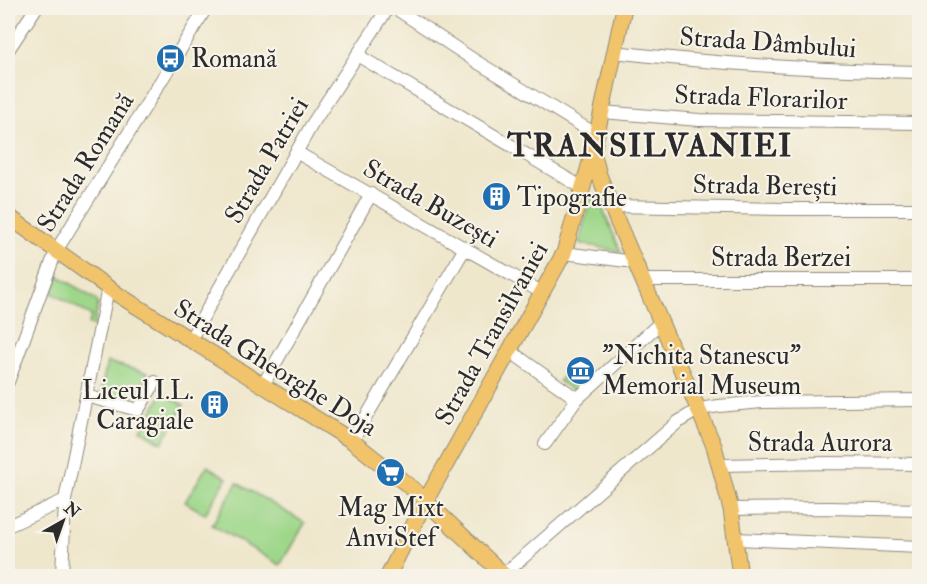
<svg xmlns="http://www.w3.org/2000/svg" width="927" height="584" font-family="'IM FELL Double Pica',serif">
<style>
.green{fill:#9ed78a;stroke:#64815a;stroke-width:1.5}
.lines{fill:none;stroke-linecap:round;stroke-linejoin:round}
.minor-casing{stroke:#8d897c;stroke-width:14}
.major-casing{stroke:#8d897c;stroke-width:17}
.minor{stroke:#fff;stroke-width:12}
.major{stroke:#f1c36a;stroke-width:15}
.labels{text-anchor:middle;stroke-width:4.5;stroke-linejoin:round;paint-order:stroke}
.street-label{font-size:26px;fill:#2b2b2b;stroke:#f7f3e8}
.poi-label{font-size:26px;fill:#2b2b2b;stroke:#f7f3e8;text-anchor:start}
.district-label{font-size:32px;font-weight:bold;letter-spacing:1.5px;fill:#2b2b2b;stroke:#f7f3e8}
</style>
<rect width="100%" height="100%" fill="#f7f3e8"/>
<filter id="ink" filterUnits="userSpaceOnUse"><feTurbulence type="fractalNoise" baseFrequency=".0167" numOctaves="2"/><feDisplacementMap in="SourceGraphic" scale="12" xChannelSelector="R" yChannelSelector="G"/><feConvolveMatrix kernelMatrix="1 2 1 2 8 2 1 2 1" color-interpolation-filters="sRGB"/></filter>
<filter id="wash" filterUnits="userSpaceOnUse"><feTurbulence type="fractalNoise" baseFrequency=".008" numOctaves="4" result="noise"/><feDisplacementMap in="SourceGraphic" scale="24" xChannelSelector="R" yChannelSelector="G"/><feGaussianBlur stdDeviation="1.35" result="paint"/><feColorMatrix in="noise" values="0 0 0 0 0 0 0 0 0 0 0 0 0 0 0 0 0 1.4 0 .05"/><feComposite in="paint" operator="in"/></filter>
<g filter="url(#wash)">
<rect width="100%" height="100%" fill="#efe7cc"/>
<g class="green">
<path d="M591,195L597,196L621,252L579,243Z"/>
<path d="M59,276L96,300L98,304L94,327L88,324L92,316L52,293Z"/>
<path d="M107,362L148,373L132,403L100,395Z"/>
<path d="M567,371L587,384L577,393L559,381Z"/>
<path d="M163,393L184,405L162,443L141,430Z"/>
<path d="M207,466L227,478L205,514L185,502Z"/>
<path d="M237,483L305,523L280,565L212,525Z"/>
</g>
</g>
<g filter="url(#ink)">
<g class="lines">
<defs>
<g id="minor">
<path d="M395,8L477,62L597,135"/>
<path d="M8,50L36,8"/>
<path d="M614,52C716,64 817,70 920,72"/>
<path d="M357,55L583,188"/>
<path d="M602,112L699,120L920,123"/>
<path d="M296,152L543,293"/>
<path d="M611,206L784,209H920"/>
<path d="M564,253L634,262"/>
<path d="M642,280H920"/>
<path d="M190,340L311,126L388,8"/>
<path d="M510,351L577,399"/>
<path d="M8,382L56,251L206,8"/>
<path d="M263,385L371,194"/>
<path d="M86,396L138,410L155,382"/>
<path d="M352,441L465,248"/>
<path d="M545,444L577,399L661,322"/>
<path d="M721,465L829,463L920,464"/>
<path d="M731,509L829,508L920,510"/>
<path d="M8,526L65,500"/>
<path d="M736,539L920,547"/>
<path d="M503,575L678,422L699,409L719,406L762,402L920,400"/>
<path d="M62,576L65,500L108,288"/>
</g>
<g id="major">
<path d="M593,152L599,175L616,218L714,446L731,509L740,576"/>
<path d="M8,216L117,294L352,441L413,489L505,576"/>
<path d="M388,576L426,500L564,253L593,152L624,8"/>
</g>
</defs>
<use href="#minor" class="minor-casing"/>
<use href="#major" class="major-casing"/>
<use href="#minor" class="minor"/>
<use href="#major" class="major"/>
</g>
</g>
<defs>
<symbol id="bus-disc" viewBox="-11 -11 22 22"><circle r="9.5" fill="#1f6fb2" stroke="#f7f3e8"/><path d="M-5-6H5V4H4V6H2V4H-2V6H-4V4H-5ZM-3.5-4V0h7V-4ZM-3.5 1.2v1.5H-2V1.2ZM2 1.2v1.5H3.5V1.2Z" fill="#fff"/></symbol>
<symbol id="building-disc" viewBox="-11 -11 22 22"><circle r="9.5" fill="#1f6fb2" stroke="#f7f3e8"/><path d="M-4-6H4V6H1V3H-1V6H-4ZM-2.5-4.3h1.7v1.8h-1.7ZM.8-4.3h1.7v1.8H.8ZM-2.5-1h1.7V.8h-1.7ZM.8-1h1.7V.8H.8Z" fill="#fff"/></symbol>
<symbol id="museum-disc" viewBox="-11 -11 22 22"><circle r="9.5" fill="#1f6fb2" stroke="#f7f3e8"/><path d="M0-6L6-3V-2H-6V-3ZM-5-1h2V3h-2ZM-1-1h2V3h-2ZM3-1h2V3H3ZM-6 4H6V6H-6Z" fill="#fff"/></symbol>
<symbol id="supermarket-disc" viewBox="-11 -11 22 22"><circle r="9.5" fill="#1f6fb2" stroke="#f7f3e8"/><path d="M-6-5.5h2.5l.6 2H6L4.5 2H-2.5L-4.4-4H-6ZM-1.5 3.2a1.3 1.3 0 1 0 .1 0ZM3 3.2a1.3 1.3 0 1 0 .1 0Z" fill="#fff"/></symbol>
</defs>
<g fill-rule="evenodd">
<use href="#bus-disc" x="154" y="42" width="33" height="33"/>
<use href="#building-disc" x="480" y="180" width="33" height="33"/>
<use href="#museum-disc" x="564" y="354" width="33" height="33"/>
<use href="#building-disc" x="198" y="388" width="33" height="33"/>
<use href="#supermarket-disc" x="374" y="456" width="33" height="33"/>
</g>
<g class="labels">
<g class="street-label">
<text transform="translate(768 42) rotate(4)" y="9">Strada Dâmbului</text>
<text transform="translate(761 97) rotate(2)" y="9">Strada Florarilor</text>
<text transform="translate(266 160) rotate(-60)" y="9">Strada Patriei</text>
<text transform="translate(85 162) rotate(-58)" y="9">Strada Romană</text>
<text transform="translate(765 185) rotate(1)" y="9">Strada Berești</text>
<text transform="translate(431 203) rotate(30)" y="9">Strada Buzești</text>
<text x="781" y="266">Strada Berzei</text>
<text transform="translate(491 333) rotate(-61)" y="9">Strada Transilvaniei</text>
<text transform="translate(276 367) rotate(32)" y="9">Strada Gheorghe Doja</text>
<text x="820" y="451">Strada Aurora</text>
</g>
<g class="poi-label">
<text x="191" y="67">Romană</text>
<text x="517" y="206">Tipografie</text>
<text x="602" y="364">"Nichita Stanescu"<tspan x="602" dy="30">Memorial Museum</tspan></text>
<text x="194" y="399" text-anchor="end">Liceul I.L.<tspan x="194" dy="30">Caragiale</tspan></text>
<text x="391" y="516" text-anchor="middle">Mag Mixt<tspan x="391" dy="30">AnviStef</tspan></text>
</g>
<g class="district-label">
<text x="650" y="156">TRANSILVANIEI</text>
</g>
</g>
<rect width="927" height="584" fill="none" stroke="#f7f3e8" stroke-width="30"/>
<g transform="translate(63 521) rotate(40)" stroke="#f7f3e8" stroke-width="4.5" paint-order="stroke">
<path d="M0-4.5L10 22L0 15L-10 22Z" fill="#2b2b2b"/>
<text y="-9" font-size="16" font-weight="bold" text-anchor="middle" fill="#2b2b2b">N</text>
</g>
</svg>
